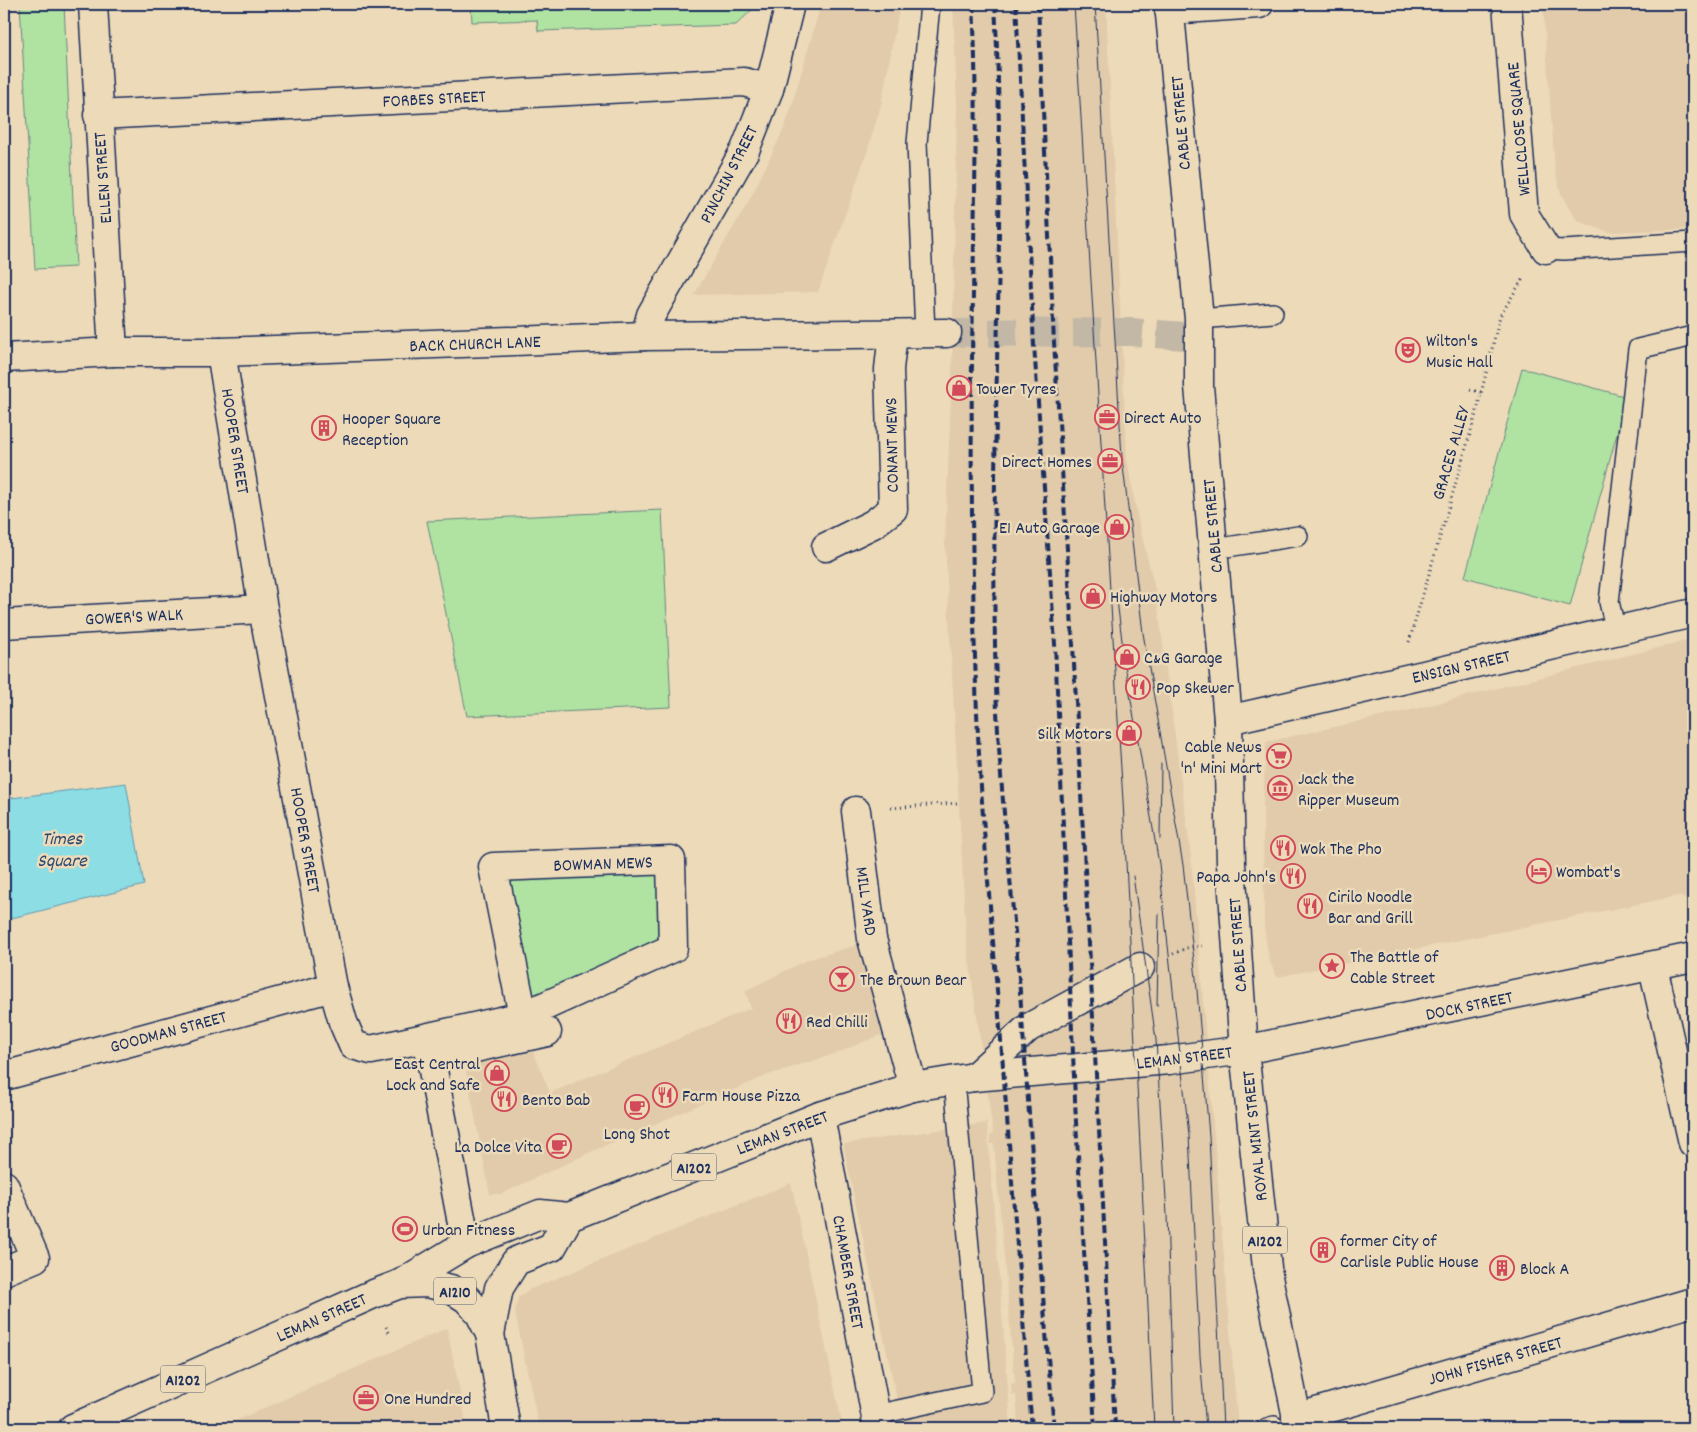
<svg xmlns="http://www.w3.org/2000/svg" width="1697" height="1432" font-family="Dekko,sans-serif">
<style>
.built{fill:#e1cbaa}
.green{fill:#b0e2a2;stroke:#668880}
.water{fill:#8cdde4;stroke:#5f97ae}
.lines{fill:none;stroke-linecap:round;stroke-linejoin:round}
.minor-tunnel{stroke:#c3b8a6;stroke-width:28;stroke-dasharray:28 14;stroke-linecap:butt}
.service-casing{stroke:#1b2f5e;stroke-width:22}
.pedestrian-casing{stroke:#1b2f5e;stroke-width:31}
.minor-casing{stroke:#1b2f5e;stroke-width:31}
.secondary-casing{stroke:#1b2f5e;stroke-width:31}
.primary-casing{stroke:#1b2f5e;stroke-width:31}
.trunk-casing{stroke:#1b2f5e;stroke-width:31}
.path{stroke:#1b2f5e;stroke-width:3;stroke-dasharray:1 4;stroke-linecap:butt}
.service{stroke:#eddab8;stroke-width:19}
.pedestrian{stroke:#eddab8;stroke-width:28}
.minor{stroke:#eddab8;stroke-width:28}
.secondary{stroke:#eddab8;stroke-width:28}
.primary{stroke:#eddab8;stroke-width:28}
.trunk{stroke:#eddab8;stroke-width:28}
.tram{stroke:#1b2f5e;stroke-width:1}
.rail{stroke:#1b2f5e;stroke-width:4;stroke-dasharray:8 4;stroke-linecap:butt}
.labels{text-anchor:middle;stroke-width:5;stroke-linejoin:round;paint-order:stroke}
.shield{fill:#eddab8;stroke:#5a6279;stroke-width:1}
.shield-label{font-size:16px;font-weight:bold;fill:#1b2f5e}
.street-label{font-size:18px;fill:#1b2f5e;stroke:#eddab8}
.poi-label{font-size:18px;fill:#1b2f5e;stroke:#eddab8;text-anchor:start}
.water-label{font-size:19px;font-style:italic;fill:#2c4972;stroke:#eddab8}
</style>
<rect width="100%" height="100%" fill="#eddab8"/>
<filter id="ink" filterUnits="userSpaceOnUse"><feTurbulence type="fractalNoise" baseFrequency=".02" numOctaves="2"/><feDisplacementMap in="SourceGraphic" scale="10" xChannelSelector="R" yChannelSelector="G"/><feConvolveMatrix kernelMatrix="1 2 1 2 8 2 1 2 1" color-interpolation-filters="sRGB"/></filter>
<g filter="url(#ink)">
<g class="built">
<path d="M821,4H900L881,105L866,155L818,292L694,295L751,197L782,133L790,112Z"/>
<path d="M953,4H1106L1127,459L1138,520L1156,593L1191,856L1238,1428H1018L1016,1395H1012L1011,1384L1015,1383L994,1144H990V1135L993,1134L992,1125L966,937L945,541L952,374L957,104Z"/>
<path d="M1543,4H1693V229L1608,232L1578,221L1569,209L1561,193L1555,171Z"/>
<path d="M1693,639V790L1691,791L1693,800V901L1678,896L1277,977L1269,960L1264,927L1263,806L1266,742L1411,710Z"/>
<path d="M860,944L890,1031L837,1053L768,1075L604,1146L501,1194H490L465,1065L533,1052L550,1093L751,1008L745,991L807,960Z"/>
<path d="M987,1123L1011,1428H903L843,1144Z"/>
<path d="M791,1183L843,1428H539L515,1312L518,1298L528,1290Z"/>
<path d="M447,1328L467,1428H219Z"/>
</g>
<g class="green">
<path d="M20,4H64L76,267L35,269Z"/>
<path d="M471,4H758L736,25L538,31L537,20L472,22Z"/>
<path d="M1522,368L1627,397L1570,606L1465,577Z"/>
<path d="M662,510L671,707L467,716L427,521Z"/>
<path d="M662,873V942L527,998L505,881Z"/>
</g>
<path class="water" d="M126,783L144,885L4,920V799Z"/>
<g class="lines">
<path class="minor-tunnel" d="M947,333L1130,332L1198,337"/>
<defs>
<g id="service">
<path d="M1546,249L1564,250L1693,242"/>
<path d="M1199,319L1273,313"/>
<path d="M925,333L917,143L930,4"/>
<path d="M1214,549L1298,536"/>
<path d="M1616,631L1609,602L1638,349L1693,336"/>
<path d="M875,1415L982,1392L954,1080"/>
<path d="M1267,1428L1274,1426"/>
</g>
<g id="pedestrian">
<path d="M4,1076L333,987"/>
<path d="M4,1185L35,1258L4,1271"/>
</g>
<g id="minor">
<path d="M93,4L113,352"/>
<path d="M1507,4L1524,214L1546,249"/>
<path d="M1169,10L1259,4"/>
<path d="M98,115L744,82L769,89"/>
<path d="M645,336L651,315L745,150L769,89L790,4"/>
<path d="M221,352L263,609L333,987L343,1022L353,1045L371,1050L523,1016L493,867L671,860L673,948L523,1016"/>
<path d="M4,358L113,352H221L645,336L947,333"/>
<path d="M826,547L873,524L893,509L889,369L893,334"/>
<path d="M4,624L263,609"/>
<path d="M1228,720L1693,613"/>
<path d="M856,811L872,939L913,1087"/>
<path d="M1653,967L1693,1143"/>
<path d="M427,1039L466,1244"/>
<path d="M430,1058L547,1032"/>
<path d="M974,1077L1028,1028L1140,967"/>
<path d="M820,1116L878,1428"/>
<path d="M1296,1418L1693,1302"/>
</g>
<path id="secondary" d="M1169,4L1199,319V386L1228,720L1231,864L1244,1050"/>
<g id="primary">
<path d="M1244,1050L1268,1277L1299,1428"/>
<path d="M400,1284L466,1244L540,1214L569,1217L820,1116L913,1087L974,1077L1169,1060L1244,1050L1693,957"/>
<path d="M490,1334L499,1288L516,1261L552,1247L569,1217"/>
</g>
<path id="trunk" d="M73,1428L371,1295L400,1284L427,1283L451,1289L467,1299L480,1314L490,1334L506,1428"/>
</defs>
<use href="#service" class="service-casing"/>
<use href="#pedestrian" class="pedestrian-casing"/>
<use href="#minor" class="minor-casing"/>
<use href="#secondary" class="secondary-casing"/>
<use href="#primary" class="primary-casing"/>
<use href="#trunk" class="trunk-casing"/>
<g class="path">
<path d="M1470,390L1481,392"/>
<path d="M1409,642L1476,414L1500,316L1524,277"/>
<path d="M891,808L957,803"/>
<path d="M1173,954L1186,948L1202,946"/>
<path d="M386,1327L390,1334"/>
</g>
<use href="#service" class="service"/>
<use href="#pedestrian" class="pedestrian"/>
<use href="#minor" class="minor"/>
<use href="#secondary" class="secondary"/>
<use href="#primary" class="primary"/>
<use href="#trunk" class="trunk"/>
<g class="tram">
<path d="M1074,4L1123,801L1154,1428"/>
<path d="M1095,4L1122,458L1143,633L1183,865L1196,978L1209,1136L1223,1428"/>
<path d="M1117,600L1125,665L1159,864L1189,1135L1200,1356L1206,1428"/>
<path d="M1160,839L1161,764"/>
<path d="M1133,876L1156,1040L1167,1215L1174,1428"/>
<path d="M1157,1006L1159,914"/>
</g>
<g class="rail">
<path d="M973,4C979,123 973,243 972,362C971,470 972,577 976,685C979,783 988,880 996,978C1008,1128 1019,1278 1032,1428"/>
<path d="M995,4C1007,231 989,458 996,685C999,783 1011,880 1019,978C1030,1128 1041,1278 1054,1428"/>
<path d="M1016,4L1034,345L1055,644L1076,1122L1095,1428"/>
<path d="M1038,4L1054,342L1073,645L1115,1428"/>
</g>
</g>
</g>
<defs>
<symbol id="theatre-ring" viewBox="-11 -11 22 22"><circle r="9.5" fill="#eddab8" stroke="#d1495b" stroke-width="1.5"/><path d="M-5-5.5Q0-4 5-5.5V0Q5 5 0 6Q-5 5-5 0ZM-3.3-2.5H-1v1.5H-3.3ZM1-2.5H3.3v1.5H1ZM-2.8 1Q0 5.5 2.8 1Z" fill="#d1495b"/></symbol>
<symbol id="shop-ring" viewBox="-11 -11 22 22"><circle r="9.5" fill="#eddab8" stroke="#d1495b" stroke-width="1.5"/><path d="M-5-2.5h2.3a2.7 3.5 0 0 1 5.4 0H5L5.5 6h-11ZM-1.5-2.5h3a1.5 2.3 0 0 0-3 0Z" fill="#d1495b"/></symbol>
<symbol id="office-ring" viewBox="-11 -11 22 22"><circle r="9.5" fill="#eddab8" stroke="#d1495b" stroke-width="1.5"/><path d="M-6-3h4V-5.5h4V-3h4V5H-6ZM-1-4.5V-3h2v-1.5ZM-6 0V1H6V0Z" fill="#d1495b"/></symbol>
<symbol id="building-ring" viewBox="-11 -11 22 22"><circle r="9.5" fill="#eddab8" stroke="#d1495b" stroke-width="1.5"/><path d="M-4-6H4V6H1V3H-1V6H-4ZM-2.5-4.3h1.7v1.8h-1.7ZM.8-4.3h1.7v1.8H.8ZM-2.5-1h1.7V.8h-1.7ZM.8-1h1.7V.8H.8Z" fill="#d1495b"/></symbol>
<symbol id="restaurant-ring" viewBox="-11 -11 22 22"><circle r="9.5" fill="#eddab8" stroke="#d1495b" stroke-width="1.5"/><path d="M-5-6h1v4h1v-4h1v4h1v-4h1v5L-1.5 .5V6h-2V.5L-5-1ZM5-6V6H3V1.5H1.5Q1.5-4 5-6Z" fill="#d1495b"/></symbol>
<symbol id="supermarket-ring" viewBox="-11 -11 22 22"><circle r="9.5" fill="#eddab8" stroke="#d1495b" stroke-width="1.5"/><path d="M-6-5.5h2.5l.6 2H6L4.5 2H-2.5L-4.4-4H-6ZM-1.5 3.2a1.3 1.3 0 1 0 .1 0ZM3 3.2a1.3 1.3 0 1 0 .1 0Z" fill="#d1495b"/></symbol>
<symbol id="museum-ring" viewBox="-11 -11 22 22"><circle r="9.5" fill="#eddab8" stroke="#d1495b" stroke-width="1.5"/><path d="M0-6L6-3V-2H-6V-3ZM-5-1h2V3h-2ZM-1-1h2V3h-2ZM3-1h2V3H3ZM-6 4H6V6H-6Z" fill="#d1495b"/></symbol>
<symbol id="hotel-ring" viewBox="-11 -11 22 22"><circle r="9.5" fill="#eddab8" stroke="#d1495b" stroke-width="1.5"/><path d="M-6-4.5h1.5V1H6V5H4.5V3h-9V5H-6ZM-4 0a1.8 1.8 0 1 1 3.6 0ZM.5 0V-2.5h3Q6-2.5 6 0Z" fill="#d1495b"/></symbol>
<symbol id="sight-ring" viewBox="-11 -11 22 22"><circle r="9.5" fill="#eddab8" stroke="#d1495b" stroke-width="1.5"/><path d="M0-6L1.8-2.2L6-1.7L2.9 1.2L3.7 5.4L0 3.3L-3.7 5.4L-2.9 1.2L-6-1.7L-1.8-2.2Z" fill="#d1495b"/></symbol>
<symbol id="bar-ring" viewBox="-11 -11 22 22"><circle r="9.5" fill="#eddab8" stroke="#d1495b" stroke-width="1.5"/><path d="M-6-5H6L.8 .8V4.5H3.5V6h-7V4.5H-.8V.8Z" fill="#d1495b"/></symbol>
<symbol id="cafe-ring" viewBox="-11 -11 22 22"><circle r="9.5" fill="#eddab8" stroke="#d1495b" stroke-width="1.5"/><path d="M-5.5-4.5H6V0H3Q3 3.5 0 3.5H-2.5Q-5.5 3.5-5.5 0ZM3-3.2v2h1.7v-2ZM-6 4.5H4V6H-6Z" fill="#d1495b"/></symbol>
<symbol id="stadium-ring" viewBox="-11 -11 22 22"><circle r="9.5" fill="#eddab8" stroke="#d1495b" stroke-width="1.5"/><path d="M0-5a6.5 5 0 1 0 0 10a6.5 5 0 1 0 0-10ZM-3.5-1.8h7v3.6h-7Z" fill="#d1495b"/></symbol>
</defs>
<g fill-rule="evenodd">
<use href="#theatre-ring" x="1394" y="336" width="28" height="28"/>
<use href="#shop-ring" x="945" y="374" width="28" height="28"/>
<use href="#office-ring" x="1093" y="403" width="28" height="28"/>
<use href="#building-ring" x="310" y="414" width="28" height="28"/>
<use href="#office-ring" x="1096" y="447" width="28" height="28"/>
<use href="#shop-ring" x="1103" y="513" width="28" height="28"/>
<use href="#shop-ring" x="1079" y="582" width="28" height="28"/>
<use href="#shop-ring" x="1113" y="643" width="28" height="28"/>
<use href="#restaurant-ring" x="1124" y="673" width="28" height="28"/>
<use href="#shop-ring" x="1115" y="719" width="28" height="28"/>
<use href="#supermarket-ring" x="1265" y="742" width="28" height="28"/>
<use href="#museum-ring" x="1266" y="774" width="28" height="28"/>
<use href="#restaurant-ring" x="1269" y="834" width="28" height="28"/>
<use href="#hotel-ring" x="1525" y="857" width="28" height="28"/>
<use href="#restaurant-ring" x="1279" y="862" width="28" height="28"/>
<use href="#restaurant-ring" x="1296" y="892" width="28" height="28"/>
<use href="#sight-ring" x="1318" y="952" width="28" height="28"/>
<use href="#bar-ring" x="828" y="965" width="28" height="28"/>
<use href="#restaurant-ring" x="775" y="1007" width="28" height="28"/>
<use href="#shop-ring" x="483" y="1059" width="28" height="28"/>
<use href="#restaurant-ring" x="651" y="1081" width="28" height="28"/>
<use href="#restaurant-ring" x="490" y="1085" width="28" height="28"/>
<use href="#cafe-ring" x="623" y="1093" width="28" height="28"/>
<use href="#cafe-ring" x="545" y="1132" width="28" height="28"/>
<use href="#stadium-ring" x="391" y="1215" width="28" height="28"/>
<use href="#building-ring" x="1309" y="1236" width="28" height="28"/>
<use href="#building-ring" x="1488" y="1254" width="28" height="28"/>
<use href="#office-ring" x="352" y="1384" width="28" height="28"/>
</g>
<g class="labels">
<g class="shield">
<rect x="671.5" y="1153.5" width="45" height="27" rx="4"/>
<rect x="1242.5" y="1226.5" width="45" height="27" rx="4"/>
<rect x="434" y="1277.5" width="42" height="27" rx="4"/>
<rect x="160.5" y="1365.5" width="45" height="27" rx="4"/>
</g>
<g class="shield-label">
<text x="694" y="1173">A1202</text>
<text x="1265" y="1246">A1202</text>
<text x="455" y="1297">A1210</text>
<text x="183" y="1385">A1202</text>
</g>
<g class="street-label">
<text transform="translate(434 98) rotate(-3)" y="6">FORBES STREET</text>
<text transform="translate(1180 123) rotate(-95)" y="6">CABLE STREET</text>
<text transform="translate(1518 129) rotate(-95)" y="6">WELLCLOSE SQUARE</text>
<text transform="translate(728 174) rotate(-63)" y="6">PINCHIN STREET</text>
<text transform="translate(102 178) rotate(-94)" y="6">ELLEN STREET</text>
<text transform="translate(475 343) rotate(-2)" y="6">BACK CHURCH LANE</text>
<text transform="translate(236 441) rotate(81)" y="6">HOOPER STREET</text>
<text transform="translate(891 445) rotate(-91)" y="6">CONANT MEWS</text>
<text transform="translate(1450 453) rotate(-74)" y="6">GRACES ALLEY</text>
<text transform="translate(1212 526) rotate(-95)" y="6">CABLE STREET</text>
<text transform="translate(134 616) rotate(-3)" y="6">GOWER'S WALK</text>
<text transform="translate(1461 666) rotate(-13)" y="6">ENSIGN STREET</text>
<text transform="translate(306 840) rotate(80)" y="6">HOOPER STREET</text>
<text transform="translate(603 863) rotate(-2)" y="6">BOWMAN MEWS</text>
<text transform="translate(867 901) rotate(82)" y="6">MILL YARD</text>
<text transform="translate(1237 945) rotate(-94)" y="6">CABLE STREET</text>
<text transform="translate(1469 1005) rotate(-12)" y="6">DOCK STREET</text>
<text transform="translate(168 1031) rotate(-15)" y="6">GOODMAN STREET</text>
<text transform="translate(1184 1057) rotate(-7)" y="6">LEMAN STREET</text>
<text transform="translate(782 1132) rotate(-21)" y="6">LEMAN STREET</text>
<text transform="translate(1254 1136) rotate(-96)" y="6">ROYAL MINT STREET</text>
<text transform="translate(849 1272) rotate(80)" y="6">CHAMBER STREET</text>
<text transform="translate(321 1317) rotate(-24)" y="6">LEMAN STREET</text>
<text transform="translate(1495 1360) rotate(-16)" y="6">JOHN FISHER STREET</text>
</g>
<g class="poi-label">
<text x="1426" y="346">Wilton's<tspan x="1426" dy="21">Music Hall</tspan></text>
<text x="976" y="394">Tower Tyres</text>
<text x="1124" y="423">Direct Auto</text>
<text x="342" y="424">Hooper Square<tspan x="342" dy="21">Reception</tspan></text>
<text x="1092" y="467" text-anchor="end">Direct Homes</text>
<text x="1100" y="533" text-anchor="end">E1 Auto Garage</text>
<text x="1110" y="602">Highway Motors</text>
<text x="1144" y="663">C&amp;G Garage</text>
<text x="1156" y="693">Pop Skewer</text>
<text x="1112" y="739" text-anchor="end">Silk Motors</text>
<text x="1262" y="752" text-anchor="end">Cable News<tspan x="1262" dy="21">'n' Mini Mart</tspan></text>
<text x="1298" y="784">Jack the<tspan x="1298" dy="21">Ripper Museum</tspan></text>
<text x="1300" y="854">Wok The Pho</text>
<text x="1556" y="877">Wombat's</text>
<text x="1276" y="882" text-anchor="end">Papa John's</text>
<text x="1328" y="902">Cirilo Noodle<tspan x="1328" dy="21">Bar and Grill</tspan></text>
<text x="1350" y="962">The Battle of<tspan x="1350" dy="21">Cable Street</tspan></text>
<text x="860" y="985">The Brown Bear</text>
<text x="806" y="1027">Red Chilli</text>
<text x="480" y="1069" text-anchor="end">East Central<tspan x="480" dy="21">Lock and Safe</tspan></text>
<text x="682" y="1101">Farm House Pizza</text>
<text x="522" y="1105">Bento Bab</text>
<text x="637" y="1139" text-anchor="middle">Long Shot</text>
<text x="542" y="1152" text-anchor="end">La Dolce Vita</text>
<text x="422" y="1235">Urban Fitness</text>
<text x="1340" y="1246">former City of<tspan x="1340" dy="21">Carlisle Public House</tspan></text>
<text x="1520" y="1274">Block A</text>
<text x="384" y="1404">One Hundred</text>
</g>
<g class="water-label">
<text x="62" y="844">Times<tspan x="62" dy="22">Square</tspan></text>
</g>
</g>
<rect width="1697" height="1432" fill="none" stroke="#eddab8" stroke-width="20"/>
<rect x="10" y="10" width="1677" height="1412" fill="none" stroke="#1b2f5e" stroke-width="2" filter="url(#ink)"/>
</svg>
